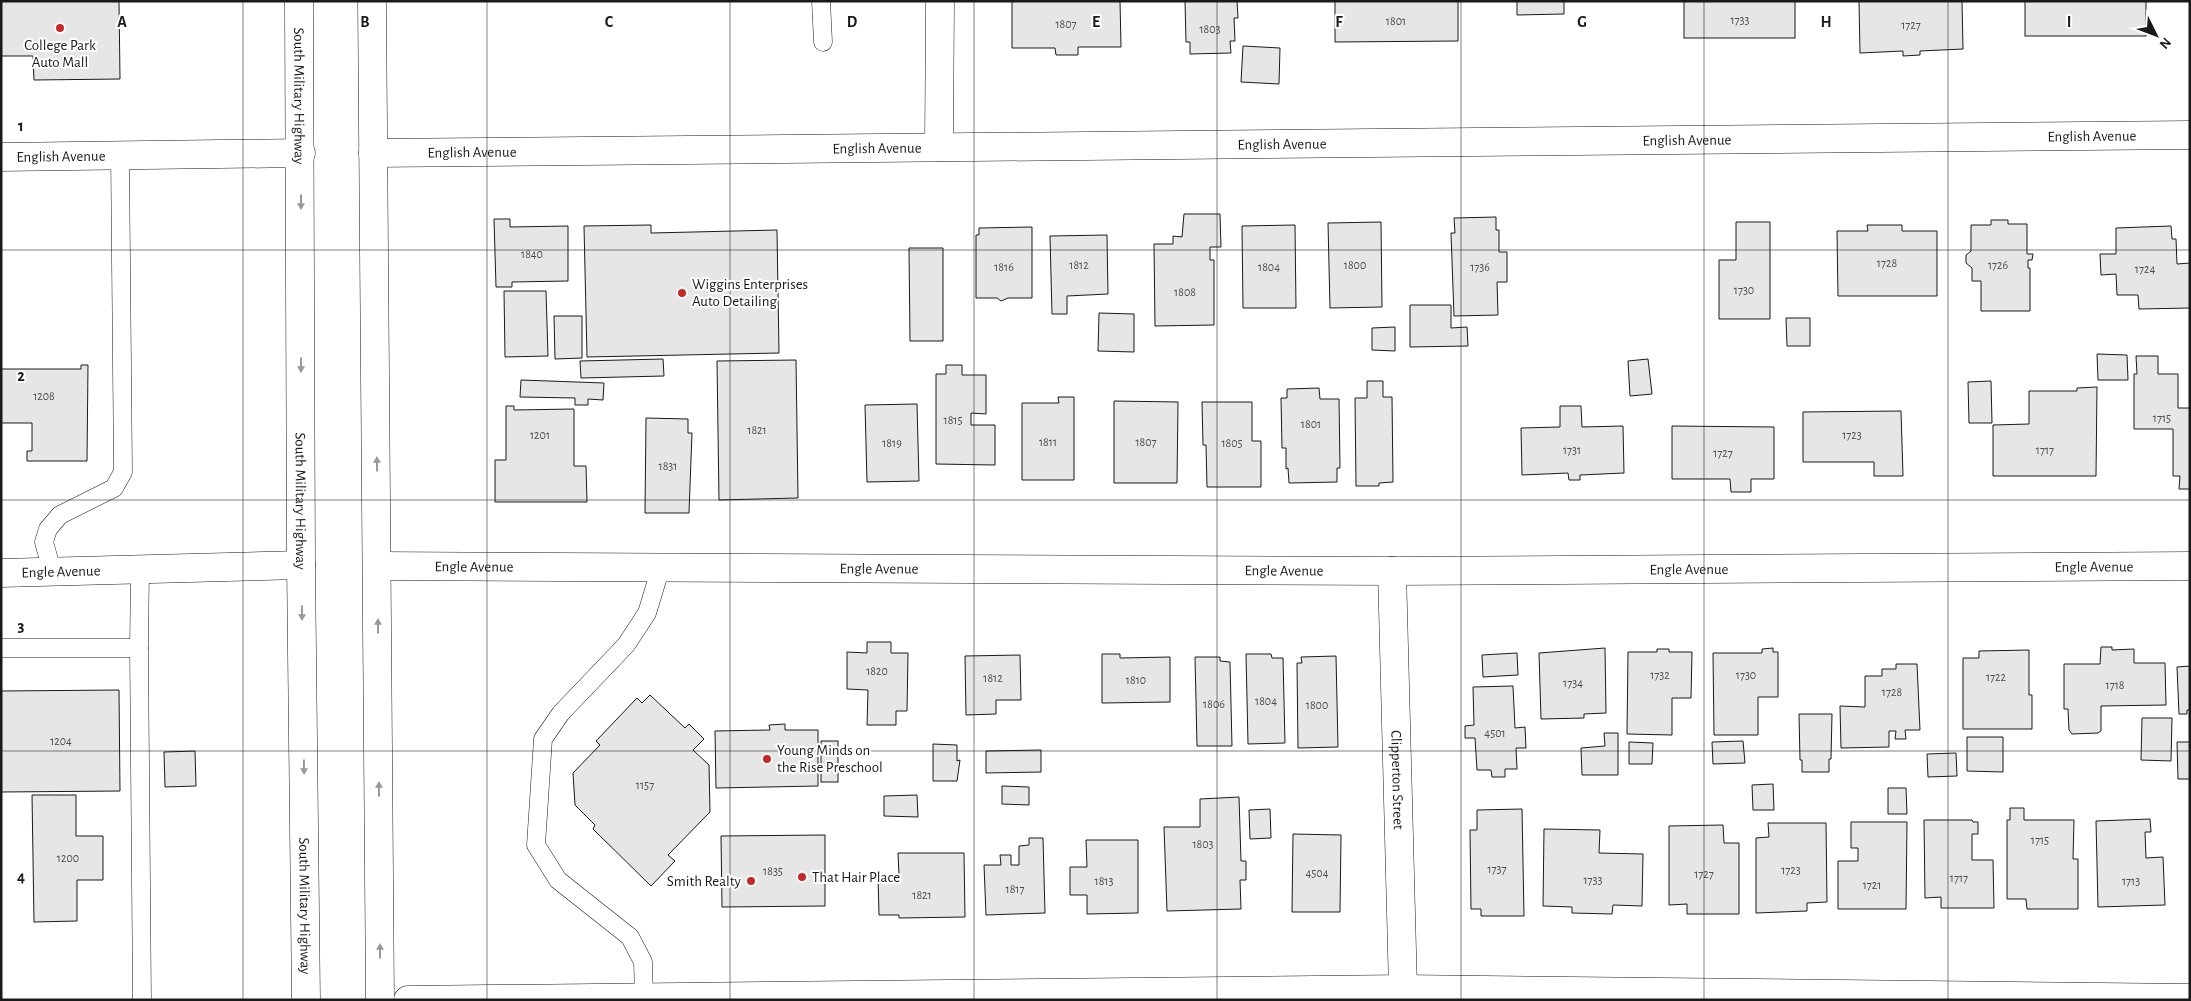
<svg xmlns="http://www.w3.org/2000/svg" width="2191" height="1001" font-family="'Alegreya Sans',sans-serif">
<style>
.building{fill:#e6e6e6;stroke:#1a1a1a}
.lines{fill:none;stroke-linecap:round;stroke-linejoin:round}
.service-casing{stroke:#1a1a1a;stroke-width:19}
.minor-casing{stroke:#1a1a1a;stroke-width:29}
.primary-casing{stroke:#1a1a1a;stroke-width:29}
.service{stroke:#fff;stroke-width:18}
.minor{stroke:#fff;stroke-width:28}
.primary{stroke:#fff;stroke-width:28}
.oneway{fill:#989898}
.grid{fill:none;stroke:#1a1a1a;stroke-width:1;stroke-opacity:0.55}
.poi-dot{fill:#c62828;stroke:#fff;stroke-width:2}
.labels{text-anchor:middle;stroke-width:4;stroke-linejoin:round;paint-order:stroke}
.number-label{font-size:12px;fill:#4d4d4d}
.poi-label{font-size:15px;fill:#1a1a1a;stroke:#fff;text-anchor:start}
.street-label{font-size:15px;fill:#1a1a1a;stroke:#fff}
.grid-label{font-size:16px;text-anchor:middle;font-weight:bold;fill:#1a1a1a;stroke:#fff;stroke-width:4;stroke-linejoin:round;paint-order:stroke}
</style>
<rect width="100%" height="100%" fill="#fff"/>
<g class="building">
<path d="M1,1H119L120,79L34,80L33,56H1Z"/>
<path d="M1012,1H1120L1121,47H1078V55H1056L1055,48H1012Z"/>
<path d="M1185,1H1237L1238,18H1234L1235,41H1230L1231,53L1190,54V42H1186Z"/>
<path d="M1335,1H1458V41L1335,42Z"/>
<path d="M1517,1H1564V14L1517,15Z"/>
<rect x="1684" y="1" width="111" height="37"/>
<path d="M1859,1H1962L1963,49L1920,51V55L1903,56V51L1860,53Z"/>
<rect x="2025" y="1" width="121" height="35"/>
<path d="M1243,46L1280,48L1279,84L1241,82Z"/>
<path d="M1184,214H1220L1221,247H1210V260H1214V325L1155,326L1154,244H1173V236L1182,237Z"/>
<path d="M1496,217V230H1499V252H1507V282H1497L1498,315L1454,316L1451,233H1455L1454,218Z"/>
<path d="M494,219H510V227L568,226V281L512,282V287H496Z"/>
<path d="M1991,220H2008V224H2027V254H2033L2032,260H2028V268H2030V311H1981V281H1972V268L1966,263V255L1971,251V225H1991Z"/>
<path d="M1381,222L1382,307L1330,308L1328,223Z"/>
<path d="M1736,222H1770V319H1719V260H1736Z"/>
<path d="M651,225V233L777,230L779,353L587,357L584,226Z"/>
<path d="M1295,225L1296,308H1243L1242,226Z"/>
<path d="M1867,225H1902V231H1937V296H1838L1837,231H1868Z"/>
<path d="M2171,226L2172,239H2176L2177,264L2190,263V308L2139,309L2138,295H2117L2116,274L2101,275L2100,254H2116V228Z"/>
<path d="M1032,227V298H1008L1001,301L997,298H976V235H979V228Z"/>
<path d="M1107,235L1108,294L1067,296V314H1052L1050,236Z"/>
<path d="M909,248H943V341H910Z"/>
<path d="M504,291H546L548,356L505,357Z"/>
<path d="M1410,305H1451V328L1467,327L1468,346L1410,347Z"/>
<path d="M1099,313L1134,314V352L1098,351Z"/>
<path d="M554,316H582V358L555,359Z"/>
<path d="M1786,318H1810V346H1787Z"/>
<path d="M1395,327V351L1372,350V328Z"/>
<path d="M2097,354L2127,355L2128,380H2098Z"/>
<path d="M2136,356H2158V374H2178V408H2190V489H2179L2180,476H2173V429H2134V374H2137Z"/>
<path d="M663,359L664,376L581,378L580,361Z"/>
<path d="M1648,359L1652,394L1630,396L1628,361Z"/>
<path d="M796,360L798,498L719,500L717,361Z"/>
<path d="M81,365H88L87,461H27V451H32V423H1V369H81Z"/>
<path d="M946,365H962V375H986V414L971,413V425H995V465L936,464V374H946Z"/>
<path d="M521,380L604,383L603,400L588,399V405H575V398L520,397Z"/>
<path d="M1367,381H1383V397H1392L1393,482L1379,483V486H1356L1355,398H1367Z"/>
<path d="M1991,381L1992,423H1969L1968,382Z"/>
<path d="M2097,387L2096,476H1993V425L2029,424V391H2077V388Z"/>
<path d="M1319,388L1320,399H1339L1340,468H1337V482L1289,483L1288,468L1286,469V448H1282L1281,398H1287V389Z"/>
<path d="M1058,397H1074V480H1022V403H1059Z"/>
<path d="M1114,401L1178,402L1177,483H1114Z"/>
<path d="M1202,402H1252V441H1261V487H1207L1206,445H1203Z"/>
<path d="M917,404L919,481L867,482L865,405Z"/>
<path d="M506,406H514V410L574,409V466H586L587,502H495V460H506Z"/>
<path d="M1560,406H1581L1582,427L1623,426L1624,473L1580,475V480H1569L1568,473L1522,475L1521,428L1560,427Z"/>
<path d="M1901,411L1903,476H1874V462H1803V412Z"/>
<path d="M646,418L688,419V433H692L689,513H645Z"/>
<path d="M1672,426L1774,427V479H1751V492H1731L1730,479H1672Z"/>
<path d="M867,642H891V653H908L907,711H896V725H867L868,690L847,689V652L867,653Z"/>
<path d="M2101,647H2112V650L2134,649V663H2165L2166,705L2101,706V731L2098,733L2072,734L2069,730L2068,709H2064V664H2100Z"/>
<path d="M1605,648L1606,713L1584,714V718L1541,719L1539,653Z"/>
<path d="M1773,648V652H1778V697H1758V735H1714L1713,653H1762V649Z"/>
<path d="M1657,649H1669V652H1692L1691,698H1672V735L1627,734L1628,652H1657Z"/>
<path d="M2029,650V695H2032V729H1963V658H1979V651Z"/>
<path d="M1517,653L1518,675L1483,677L1482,655Z"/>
<path d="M1102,654H1120V658L1170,657V702L1102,703Z"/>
<path d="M1246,654H1271L1272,658H1283L1285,743L1248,744Z"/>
<path d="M1020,655L1021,700H996V714L966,715L965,656Z"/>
<path d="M1336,656L1338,747L1298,748L1297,663H1302L1301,657Z"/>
<path d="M1195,657H1220V661L1230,662L1232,746H1197Z"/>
<path d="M1896,664H1917L1920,730H1905L1906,739H1895L1896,731H1889V747L1841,748L1840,706L1865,707V676H1882V669H1896Z"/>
<path d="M2190,666V710H2187V714H2179L2177,667Z"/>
<path d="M1513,686L1515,728L1525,727L1526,748H1516L1517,769H1505V777H1492L1491,770H1477L1475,738H1465V726L1474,725L1473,687Z"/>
<path d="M119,690L120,791L1,792V691Z"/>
<path d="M650,695L685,728L689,724L704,739L693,750L709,765L710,812L668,855L675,861L651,886L593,829L595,825L575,805L573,773L600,745L596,741L637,698L642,703Z"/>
<path d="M1799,714H1832L1831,759H1829V772H1802V760H1800Z"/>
<path d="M2142,718H2172L2171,761L2141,760Z"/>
<path d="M785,724V730H818V786L716,788L715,731L770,730L769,725Z"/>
<path d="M1604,733H1618V775H1582L1581,748L1605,746Z"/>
<path d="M1967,737H2003V772L1967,771Z"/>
<rect x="821" y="741" width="17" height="41"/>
<path d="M1743,741L1745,763L1713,764L1712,742Z"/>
<path d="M1629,742L1653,743L1652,764H1629Z"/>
<path d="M2177,742H2190V779H2178Z"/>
<path d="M933,744L957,745V761L960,760L957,781H933Z"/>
<path d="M1041,750V772L986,773V751Z"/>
<path d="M195,751L196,786L165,787L164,752Z"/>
<path d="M1956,753L1957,776L1928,777L1927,754Z"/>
<path d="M1773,784L1774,810H1753L1752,785Z"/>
<path d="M1002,786L1029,787V805L1002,804Z"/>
<path d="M1888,788H1906L1907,814H1888Z"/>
<path d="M32,795H76V836H103V880H77V921L34,922Z"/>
<path d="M917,795L918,817L884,816V796Z"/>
<path d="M1239,797L1241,861H1246V880H1240L1241,909L1167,911L1164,827H1200V799Z"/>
<path d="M2010,808H2024V820H2074L2073,859H2078V909H2027L2026,899H2007V820H2010Z"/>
<path d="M1270,809L1271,838L1250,839L1249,810Z"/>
<path d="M1522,809L1524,916H1481V909H1471L1470,830H1477V810Z"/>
<path d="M2150,819L2151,832H2145L2146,858L2163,857L2165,905L2098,907L2096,821Z"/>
<path d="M1924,820H1972L1973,822H1978V834H1972V860H1993L1994,908H1941V897L1925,898Z"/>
<path d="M1851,822H1907L1906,909H1838V861H1858V848H1851Z"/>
<path d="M1768,823H1826L1827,902L1807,903V911L1756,913V838L1769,837Z"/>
<path d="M1723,825L1724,843H1739V914H1687V904L1669,905V826Z"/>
<path d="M1544,829L1600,830L1599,853L1643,854L1642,906L1613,905L1612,914L1572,913V907L1543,906Z"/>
<path d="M1293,834L1341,835L1340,912H1292Z"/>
<path d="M825,835V906L722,907L721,836Z"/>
<path d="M1029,838H1043L1045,913L986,915L984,865H1001L1000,855H1011V865H1019V846L1029,845Z"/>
<path d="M1086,840H1138V913L1087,914V895H1070V867H1087Z"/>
<path d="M898,853H964L965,917L899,918V915H879L878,876L899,875Z"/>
</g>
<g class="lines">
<defs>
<g id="service">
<path d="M821,1L823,42"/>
<path d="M52,571L44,542L48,529L60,515L114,488L123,472L120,155"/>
<path d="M1,648H139L140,570"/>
<path d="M139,648L142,1000"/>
<path d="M644,997L643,962L630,937L558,880L536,845L543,739L561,713L626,645L647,613L661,567"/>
</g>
<g id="minor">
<path d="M939,147L940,1"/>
<path id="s1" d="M373,153L2190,135"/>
<path id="s2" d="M1,157L301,153"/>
<path id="s3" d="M378,566L1392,571L2190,566"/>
<path id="s4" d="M1392,571L1403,989"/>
<path id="s5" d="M1,573L301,565"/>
<path d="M408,1000L1403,989L2190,998"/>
</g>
<g id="primary">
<path id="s6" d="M299,1L301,565L306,1000"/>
<path d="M372,1L380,1000"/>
</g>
</defs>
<use href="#service" class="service-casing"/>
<use href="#minor" class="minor-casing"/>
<use href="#primary" class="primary-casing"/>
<use href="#service" class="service"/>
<use href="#minor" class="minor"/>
<use href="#primary" class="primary"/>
</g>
<defs><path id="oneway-solid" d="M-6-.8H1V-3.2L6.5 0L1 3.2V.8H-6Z" transform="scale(1.25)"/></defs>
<g class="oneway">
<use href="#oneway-solid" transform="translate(301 202) rotate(90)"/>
<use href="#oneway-solid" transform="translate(301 365) rotate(90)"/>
<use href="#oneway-solid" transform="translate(377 464) rotate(-91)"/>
<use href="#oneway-solid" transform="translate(302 613) rotate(89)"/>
<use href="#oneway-solid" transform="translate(378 626) rotate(-90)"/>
<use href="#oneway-solid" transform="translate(304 767) rotate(89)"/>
<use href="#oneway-solid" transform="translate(379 789) rotate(-90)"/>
<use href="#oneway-solid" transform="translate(380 951) rotate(-90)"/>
</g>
<path class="grid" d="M243,1V1000M487,1V1000M730,1V1000M974,1V1000M1217,1V1000M1461,1V1000M1704,1V1000M1948,1V1000M1,250H2190M1,500H2190M1,751H2190"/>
<g class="poi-dot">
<circle cx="60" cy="28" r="5"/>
<circle cx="682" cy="293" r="5"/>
<circle cx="767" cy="759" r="5"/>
<circle cx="802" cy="877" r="5"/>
<circle cx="751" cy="881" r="5"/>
</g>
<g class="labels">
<g class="number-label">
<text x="1740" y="24">1733</text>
<text x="1396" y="25">1801</text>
<text x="1066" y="28">1807</text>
<text x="1911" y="29">1727</text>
<text x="1210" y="33">1803</text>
<text x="532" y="258">1840</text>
<text x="1887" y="267">1728</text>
<text x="1079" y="269">1812</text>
<text x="1355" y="269">1800</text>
<text x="1998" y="269">1726</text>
<text x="1004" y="271">1816</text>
<text x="1269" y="271">1804</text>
<text x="1480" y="271">1736</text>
<text x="2145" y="273">1724</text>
<text x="1744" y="294">1730</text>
<text x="1185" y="296">1808</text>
<text x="44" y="400">1208</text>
<text x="2162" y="422">1715</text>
<text x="953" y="424">1815</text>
<text x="1311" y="428">1801</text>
<text x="757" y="434">1821</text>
<text x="540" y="439">1201</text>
<text x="1852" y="439">1723</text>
<text x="1048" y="446">1811</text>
<text x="1146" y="446">1807</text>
<text x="892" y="447">1819</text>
<text x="1232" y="447">1805</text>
<text x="1572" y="454">1731</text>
<text x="2045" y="454">1717</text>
<text x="1723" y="457">1727</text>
<text x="668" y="470">1831</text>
<text x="877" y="675">1820</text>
<text x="1660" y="679">1732</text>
<text x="1746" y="679">1730</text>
<text x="1996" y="681">1722</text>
<text x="993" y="682">1812</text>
<text x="1136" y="684">1810</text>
<text x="1573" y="687">1734</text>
<text x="2115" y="689">1718</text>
<text x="1892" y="696">1728</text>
<text x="1266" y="705">1804</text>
<text x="1214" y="708">1806</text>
<text x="1317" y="709">1800</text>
<text x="1495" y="737">4501</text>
<text x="61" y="745">1204</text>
<text x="645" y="789">1157</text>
<text x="2040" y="844">1715</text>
<text x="1203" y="848">1803</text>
<text x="68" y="862">1200</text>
<text x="1497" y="873">1737</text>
<text x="1791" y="874">1723</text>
<text x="773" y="875">1835</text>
<text x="1317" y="877">4504</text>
<text x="1704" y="878">1727</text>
<text x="1959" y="882">1717</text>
<text x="1593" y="884">1733</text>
<text x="1104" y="885">1813</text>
<text x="2131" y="885">1713</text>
<text x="1872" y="889">1721</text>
<text x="1015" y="893">1817</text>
<text x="922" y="899">1821</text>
</g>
<g class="poi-label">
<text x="60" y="50" text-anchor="middle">College Park<tspan x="60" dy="17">Auto Mall</tspan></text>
<text x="692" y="289">Wiggins Enterprises<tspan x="692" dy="17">Auto Detailing</tspan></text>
<text x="777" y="755">Young Minds on<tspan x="777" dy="17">the Rise Preschool</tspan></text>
<text x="812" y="882">That Hair Place</text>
<text x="741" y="886" text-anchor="end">Smith Realty</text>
</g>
<g class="street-label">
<text dy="5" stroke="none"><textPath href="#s6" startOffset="95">South Military Highway</textPath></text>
<text dy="5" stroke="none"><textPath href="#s1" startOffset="1719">English Avenue</textPath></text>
<text dy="5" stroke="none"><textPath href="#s1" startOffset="1314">English Avenue</textPath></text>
<text dy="5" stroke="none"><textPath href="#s1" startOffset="909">English Avenue</textPath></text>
<text dy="5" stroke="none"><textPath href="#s1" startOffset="504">English Avenue</textPath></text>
<text dy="5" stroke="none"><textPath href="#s1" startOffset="99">English Avenue</textPath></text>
<text dy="5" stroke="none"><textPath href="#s2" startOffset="60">English Avenue</textPath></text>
<text dy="5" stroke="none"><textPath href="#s6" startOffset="500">South Military Highway</textPath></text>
<text dy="5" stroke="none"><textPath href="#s3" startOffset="96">Engle Avenue</textPath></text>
<text dy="5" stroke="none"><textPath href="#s3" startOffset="1716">Engle Avenue</textPath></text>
<text dy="5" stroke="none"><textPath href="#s3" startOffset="501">Engle Avenue</textPath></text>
<text dy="5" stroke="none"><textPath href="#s3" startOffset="1311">Engle Avenue</textPath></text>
<text dy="5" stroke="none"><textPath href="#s3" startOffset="906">Engle Avenue</textPath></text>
<text dy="5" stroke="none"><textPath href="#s5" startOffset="60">Engle Avenue</textPath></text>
<text dy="5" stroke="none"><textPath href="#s4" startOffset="209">Clipperton Street</textPath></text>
<text dy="5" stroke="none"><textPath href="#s6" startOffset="905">South Military Highway</textPath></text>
</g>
</g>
<g class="grid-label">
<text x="122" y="27">A</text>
<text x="365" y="27">B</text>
<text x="609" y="27">C</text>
<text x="852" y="27">D</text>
<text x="1096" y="27">E</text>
<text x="1339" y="27">F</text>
<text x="1582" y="27">G</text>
<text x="1826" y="27">H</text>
<text x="2069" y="27">I</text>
<text x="21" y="131">1</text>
<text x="21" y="381">2</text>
<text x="21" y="631">3</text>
<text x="21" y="882">4</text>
</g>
<rect width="2191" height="1001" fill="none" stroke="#1a1a1a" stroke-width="5"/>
<g transform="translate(2156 35) rotate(132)" stroke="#ffffff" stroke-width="4" paint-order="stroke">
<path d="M0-4L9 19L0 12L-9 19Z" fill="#1a1a1a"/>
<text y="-8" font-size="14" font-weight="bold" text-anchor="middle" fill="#1a1a1a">N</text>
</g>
</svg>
